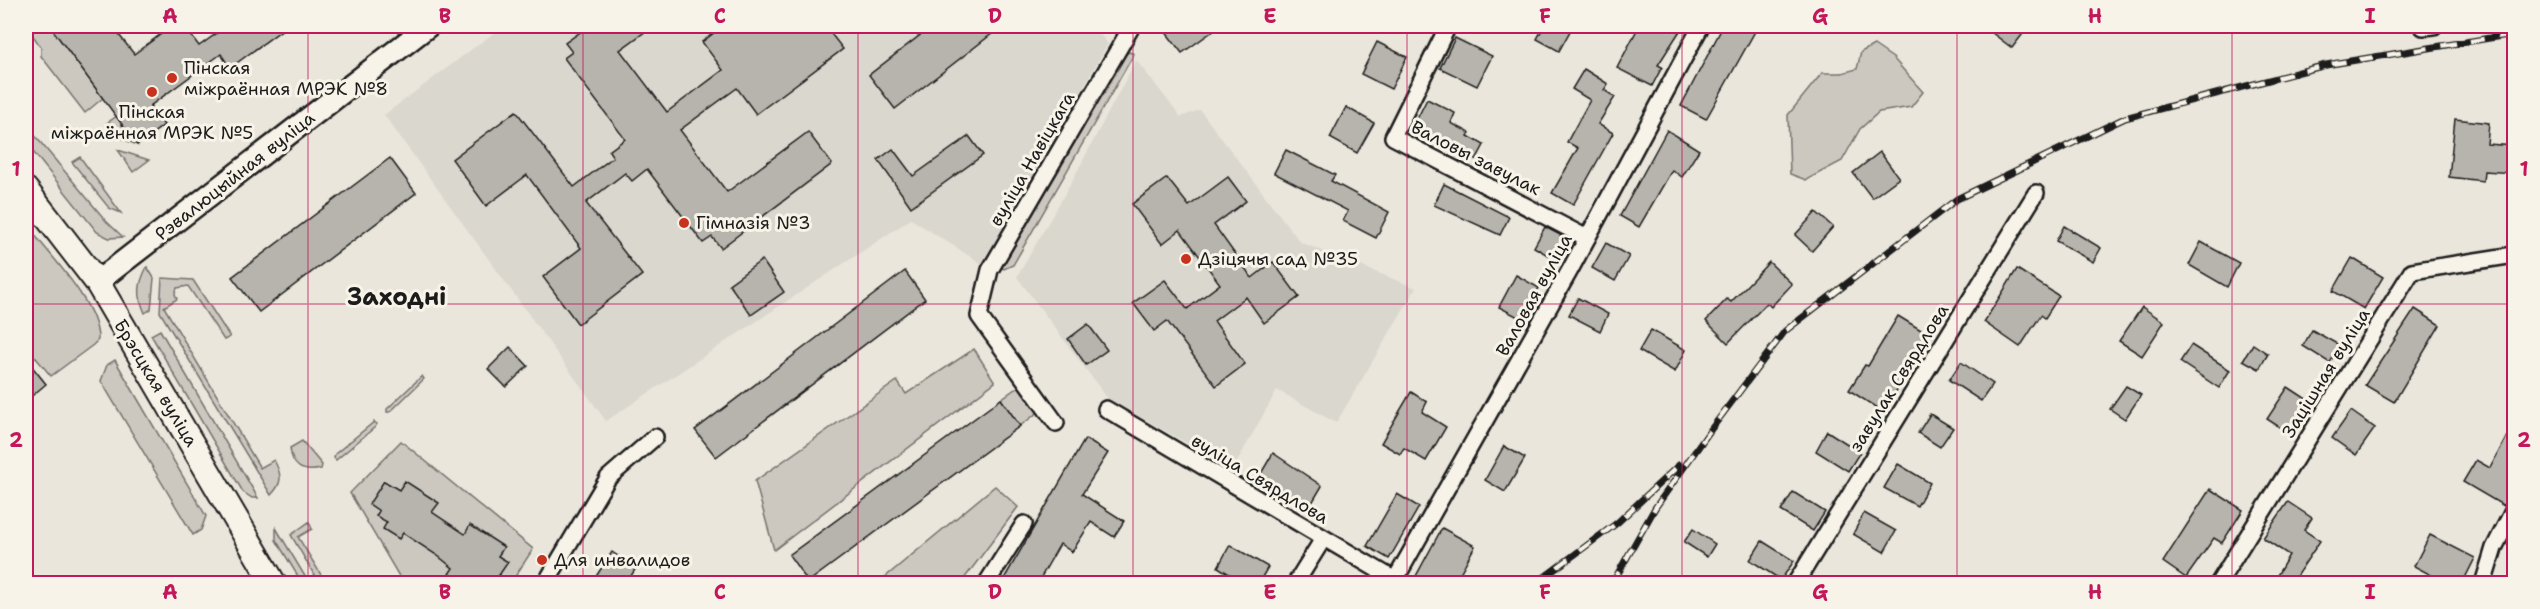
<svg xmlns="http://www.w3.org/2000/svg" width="2540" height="609" font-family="'Shantell Sans',sans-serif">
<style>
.built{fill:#dad7ce}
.green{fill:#ccc8c0;stroke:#74726e;stroke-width:1.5}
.building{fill:#b6b4ac;stroke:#1c1c1c;stroke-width:1.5}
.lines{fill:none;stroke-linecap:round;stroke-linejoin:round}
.street-casing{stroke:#1c1c1c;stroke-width:20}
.secondary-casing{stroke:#1c1c1c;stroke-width:26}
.primary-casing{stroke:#1c1c1c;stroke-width:28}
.street{stroke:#f7f3e8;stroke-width:15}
.secondary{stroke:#f7f3e8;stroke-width:21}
.primary{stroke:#f7f3e8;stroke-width:24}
.rail-casing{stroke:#1c1c1c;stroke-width:7}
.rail{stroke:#f7f3e8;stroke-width:4.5;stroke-dasharray:14;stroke-linecap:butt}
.grid{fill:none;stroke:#c2185b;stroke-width:1.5;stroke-opacity:0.55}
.poi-dot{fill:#c8321e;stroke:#f7f3e8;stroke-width:2}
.labels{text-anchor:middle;stroke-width:6;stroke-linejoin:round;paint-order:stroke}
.poi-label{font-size:18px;fill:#1c1c1c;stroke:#f7f3e8;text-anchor:start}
.street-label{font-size:18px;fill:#1c1c1c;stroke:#f7f3e8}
.district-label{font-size:24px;font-weight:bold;fill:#1c1c1c;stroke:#f7f3e8}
.neatline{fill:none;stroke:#c2185b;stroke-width:2}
.grid-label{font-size:20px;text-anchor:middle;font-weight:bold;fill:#c2185b}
</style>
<rect width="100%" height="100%" fill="#eae6dc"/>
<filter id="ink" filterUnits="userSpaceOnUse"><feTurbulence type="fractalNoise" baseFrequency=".0167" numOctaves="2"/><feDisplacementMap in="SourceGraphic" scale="12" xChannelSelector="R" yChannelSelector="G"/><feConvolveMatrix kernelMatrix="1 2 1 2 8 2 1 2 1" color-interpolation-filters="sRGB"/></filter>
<g filter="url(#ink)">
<g class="built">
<path d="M503,26H1093L1108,44L982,264L911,219L606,421L384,115Z"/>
<path d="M1136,60L1181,117L1200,110L1300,242L1416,288L1336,423L1277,390L1233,469L1108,399L1017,277L1071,183Z"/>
</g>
<g class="green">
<path d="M26,26H50L103,98L85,113L41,56V47Z"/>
<path d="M1874,45L1893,58L1923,92L1911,107L1879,112L1860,129L1842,161L1806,180L1790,174L1788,115L1822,73H1842L1857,69L1861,52Z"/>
<path d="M1129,52L1134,54L1013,265L1004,269L1000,267L1124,55Z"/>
<path d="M117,116L137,145L118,137L107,123Z"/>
<path d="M26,125L107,222L123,237L109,238L97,232L26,143Z"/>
<path d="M118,150L149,160L133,172Z"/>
<path d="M80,157L121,213L109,208L72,162Z"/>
<path d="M26,224C47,252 99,304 98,340L93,345L51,376L26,346Z"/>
<path d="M147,267L154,278L151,309L145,313C137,295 138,284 147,267Z"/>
<path d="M162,278L193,280L230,337L224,340L188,286L177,288L175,294L177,299L164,307L260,468L274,460C282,475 283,483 271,495L160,312Z"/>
<path d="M160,330L258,498H252L243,492L151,335Z"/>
<path d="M974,349L995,382L774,550L755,481L897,381L906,394Z"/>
<path d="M115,360L206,516L201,530L193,535L101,381L107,365Z"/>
<path d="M422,376L424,379L390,412H387V409Z"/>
<path d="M1022,384L1041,410L1020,426L1001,399Z"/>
<path d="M374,422L377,424L375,427L336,460L334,458L335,454Z"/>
<path d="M302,441L322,465L321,469C302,473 292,467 290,448Z"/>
<path d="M401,441L533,549L511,583H403L350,493Z"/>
<path d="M995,486L1018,507L961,583H878Z"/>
<path d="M309,522L312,529L298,537L326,583H319L291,535Z"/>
<path d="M276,528L309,583H302L276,540Z"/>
</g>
<g class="building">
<path d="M50,26H112L134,54L172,26H184L199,46L227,26H287L230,68L221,54L150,106L164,125L137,145Z"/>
<path d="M589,26H653L620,50L667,112L723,70L702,42L723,26H825L843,49L756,114L737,88L680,130L727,192L808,132L832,164L721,248L712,237L703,243L647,169L632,181L625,173L586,203L642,275L578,324L543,277L581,248L527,175L486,206L452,159L516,111L574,187L613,157L609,151L625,139L564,58L572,52L565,43Z"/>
<path d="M932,26H1002L895,109L869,75Z"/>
<path d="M1161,26H1220L1182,53Z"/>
<path d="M1544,26H1559L1570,31L1559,51L1537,39Z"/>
<path d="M1639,26H1683L1658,65L1662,67L1652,86L1617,68Z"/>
<path d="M1723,26H1758L1706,119L1681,106Z"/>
<path d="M1983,26H2029L2012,48Z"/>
<path d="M1455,38L1492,56L1477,86L1440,68Z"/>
<path d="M1377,42L1407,57L1391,89L1361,74Z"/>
<path d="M1584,69L1608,84L1604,90L1615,97L1598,124L1613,133L1573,205L1552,193L1578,148L1567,142L1590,100L1572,89Z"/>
<path d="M1427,99L1455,113L1451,123L1470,133L1468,136L1484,145L1476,160L1414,125Z"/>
<path d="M1346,107L1374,123L1357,153L1330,138Z"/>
<path d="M2455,119L2489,123L2487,144L2514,146V173L2484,171L2483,181L2449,177Z"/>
<path d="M1667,130L1699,150L1682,177L1672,170L1639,227L1620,216Z"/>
<path d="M969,136L983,155L911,207L878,160L893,149L913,176Z"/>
<path d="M1286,150L1335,175L1331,181L1389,212L1376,238L1343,221L1348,211L1274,173Z"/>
<path d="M1880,152L1899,178L1872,198L1853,173Z"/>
<path d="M390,158L416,193L259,312L232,277Z"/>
<path d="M1228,177L1246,201L1214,225L1252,278L1273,262L1299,297L1264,323L1246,297L1214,321L1245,364L1216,386L1167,321L1154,331L1133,303L1165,280L1187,309L1220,284L1180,230L1162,244L1132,204L1167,178L1189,206Z"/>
<path d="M1444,184L1509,217L1500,235L1434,205Z"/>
<path d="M1816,212L1833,227L1812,251L1795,235Z"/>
<path d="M2064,226L2101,248L2093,262L2056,241Z"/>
<path d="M1545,227L1568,239L1556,260L1534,247Z"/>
<path d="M2201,242L2239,263L2227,287L2189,265Z"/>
<path d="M1606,243L1629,256L1615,281L1592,268Z"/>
<path d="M2352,258L2383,277L2364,309L2333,291Z"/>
<path d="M762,260L784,292L751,315L729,284Z"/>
<path d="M1769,262L1792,284L1771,307L1767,303L1728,343L1706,321L1727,299L1731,302Z"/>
<path d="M2017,269L2059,296L2045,318L2041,315L2020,347L1984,322Z"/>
<path d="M905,271L925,299L716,457L695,430Z"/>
<path d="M1516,275L1539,288L1522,319L1499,307Z"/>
<path d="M1578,298L1608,314L1600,331L1569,315Z"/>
<path d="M2142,307L2164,322L2142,356L2119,341Z"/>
<path d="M2415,309L2440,325L2394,402L2365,385Z"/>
<path d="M1898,316L1931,336L1883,412L1849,390L1865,365L1868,366Z"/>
<path d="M1088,324L1107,350L1086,365L1068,339Z"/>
<path d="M1651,330L1686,350L1675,372L1639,351Z"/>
<path d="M2312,330L2339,345L2330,363L2303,346Z"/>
<path d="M2253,344L2268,354L2259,369L2243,360Z"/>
<path d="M2191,345L2230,370L2219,388L2180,362Z"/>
<path d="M510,347L528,366L506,387L488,369Z"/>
<path d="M26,359L46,384L26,401Z"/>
<path d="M1961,362L1993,384L1981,401L1949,380Z"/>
<path d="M2126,386L2141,395L2125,419L2110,409Z"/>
<path d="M2288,387L2308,400L2287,432L2267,419Z"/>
<path d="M1411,392L1427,402L1422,412L1446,427L1426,461L1404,448L1400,454L1381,443Z"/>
<path d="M1001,399L1020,426L808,582L789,555Z"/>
<path d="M2351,411L2375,428L2356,455L2332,438Z"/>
<path d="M1930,414L1953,428L1940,447L1918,433Z"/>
<path d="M2514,423V488L2504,506L2463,482L2476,460L2490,468Z"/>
<path d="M1827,431L1860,452L1848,471L1816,451Z"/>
<path d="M1085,439L1108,453L1082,494L1124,521L1114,537L1091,522L1072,552L1060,544L1037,584H1001Z"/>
<path d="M1504,446L1525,458L1505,492L1485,480Z"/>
<path d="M1273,453L1322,486L1309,508L1260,475Z"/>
<path d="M1898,464L1930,483L1917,506L1884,488Z"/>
<path d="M384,481L399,490L405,481L439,503L432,512L465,534L470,525L504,547L498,556L508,562L493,584H464L449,574L453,568L438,556L403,533L399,539L383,529L387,522L376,516L379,511L369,504Z"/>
<path d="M2210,489L2243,510L2222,543L2214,538L2186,578L2163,562Z"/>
<path d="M1793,492L1825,512L1813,531L1781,511Z"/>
<path d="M1397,494L1419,507L1389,559L1367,546Z"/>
<path d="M2288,502L2312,518L2304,530L2320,541L2291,584H2272L2289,555L2263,538Z"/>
<path d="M1864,513L1896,531L1884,552L1853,534Z"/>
<path d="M1442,528L1475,546L1454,584H1425L1415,578Z"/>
<path d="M1693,529L1715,544L1707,557L1684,542Z"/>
<path d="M2430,535L2475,558L2462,584H2448L2414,566Z"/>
<path d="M1762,541L1794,561L1781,580L1750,560Z"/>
<path d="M1230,545L1268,567L1258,584H1245L1218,567Z"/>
<path d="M612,552L636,568L626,584H591Z"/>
</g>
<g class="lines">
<defs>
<g id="street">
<path d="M1448,26L1393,137L1587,238"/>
<path d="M2423,27L2434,26"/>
<path d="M1106,409L1395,580L1570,270L1701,26"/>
<path d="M1056,423L979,316L990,270L1132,26"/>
<path d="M545,584L608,478L655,437"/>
<path d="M986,584L1024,524"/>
<path d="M1295,584L1323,539"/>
<path d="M1795,584L2036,193"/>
<path d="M2218,584L2412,271L2514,255"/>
<path d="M2483,584L2494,548L2514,509"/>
</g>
<path id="secondary" d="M97,282L428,26"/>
<path id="primary" d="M26,190L97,282L274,584"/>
</defs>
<use href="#street" class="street-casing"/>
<use href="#secondary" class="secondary-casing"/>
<use href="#primary" class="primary-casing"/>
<use href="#street" class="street"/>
<use href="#secondary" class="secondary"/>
<use href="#primary" class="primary"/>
<defs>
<g id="rail">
<path d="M1535,584L1617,523L1679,465"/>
<path d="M1612,584L1655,508L1709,432L1785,331L1957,199L2125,118L2326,65L2514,34"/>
</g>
</defs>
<use href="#rail" class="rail-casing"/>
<use href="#rail" class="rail"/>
</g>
</g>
<path class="grid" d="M308,26V584M583,26V584M858,26V584M1133,26V584M1407,26V584M1682,26V584M1957,26V584M2232,26V584M26,304H2514"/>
<g class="poi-dot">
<circle cx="172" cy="78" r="6"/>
<circle cx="152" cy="92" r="6"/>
<circle cx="684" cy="223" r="6"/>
<circle cx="1186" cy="259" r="6"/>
<circle cx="542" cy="560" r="6"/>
</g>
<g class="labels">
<g class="poi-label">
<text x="184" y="74">Пінская<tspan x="184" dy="21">міжраённая МРЭК №8</tspan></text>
<text x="152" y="118" text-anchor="middle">Пінская<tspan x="152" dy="21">міжраённая МРЭК №5</tspan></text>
<text x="696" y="229">Гімназія №3</text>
<text x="1198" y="265">Дзіцячы сад №35</text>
<text x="554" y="566">Для инвалидов</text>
</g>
<g class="street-label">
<text transform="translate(1476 158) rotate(27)" y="6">Валовы завулак</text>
<text transform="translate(1032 159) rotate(-60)" y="6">вуліца Навіцкага</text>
<text transform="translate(235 176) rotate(-38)" y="6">Рэвалюцыйная вуліца</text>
<text transform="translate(1534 295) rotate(-61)" y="6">Валовая вуліца</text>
<text transform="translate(2326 373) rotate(-58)" y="6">Зацішная вуліца</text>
<text transform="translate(1899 378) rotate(-58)" y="6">завулак Свярдлова</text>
<text transform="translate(156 383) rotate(59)" y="6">Брэсцкая вуліца</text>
<text transform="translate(1260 479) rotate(31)" y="6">вуліца Свярдлова</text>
</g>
<g class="district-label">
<text x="397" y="305">Заходні</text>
</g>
</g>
<rect width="2540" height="609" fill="none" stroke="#f7f3e8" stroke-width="66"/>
<rect x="33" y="33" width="2474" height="543" class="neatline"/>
<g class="grid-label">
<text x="170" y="23">A</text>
<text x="445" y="23">B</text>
<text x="720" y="23">C</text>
<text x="995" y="23">D</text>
<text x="1270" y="23">E</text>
<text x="1545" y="23">F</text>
<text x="1820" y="23">G</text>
<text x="2095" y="23">H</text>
<text x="2370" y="23">I</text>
<text x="16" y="176">1</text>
<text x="2524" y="176">1</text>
<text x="16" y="447">2</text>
<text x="2524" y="447">2</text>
<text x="170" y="599">A</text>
<text x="445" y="599">B</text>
<text x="720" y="599">C</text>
<text x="995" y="599">D</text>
<text x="1270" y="599">E</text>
<text x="1545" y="599">F</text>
<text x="1820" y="599">G</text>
<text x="2095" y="599">H</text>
<text x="2370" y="599">I</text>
</g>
</svg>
